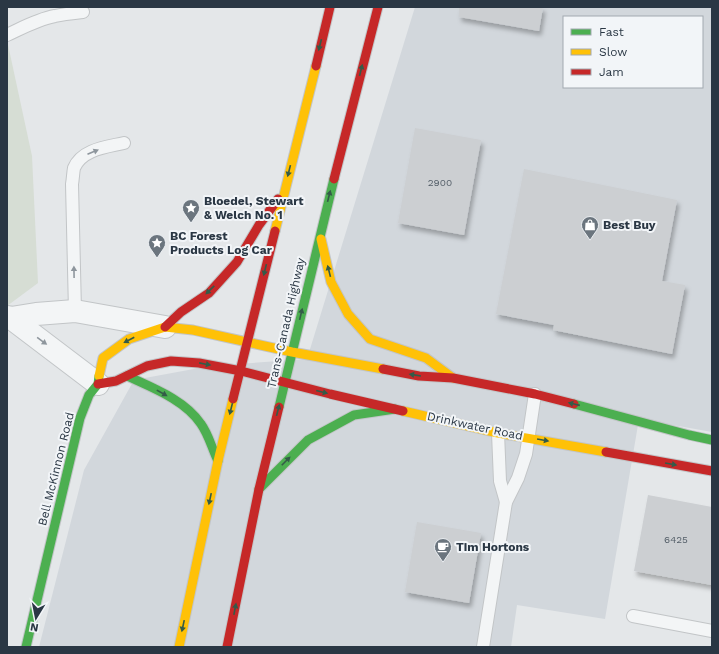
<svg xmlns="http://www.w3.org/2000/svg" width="719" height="654" font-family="'Work Sans',sans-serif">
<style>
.built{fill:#d2d7dc;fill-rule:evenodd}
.green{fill:#d6ddd4}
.building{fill:#cccfd2;filter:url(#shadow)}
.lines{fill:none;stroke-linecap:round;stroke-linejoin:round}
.lane-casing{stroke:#c2c5c7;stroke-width:14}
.street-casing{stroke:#c2c5c7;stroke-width:24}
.fast-casing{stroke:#c2c5c7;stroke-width:11}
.slow-casing{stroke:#c2c5c7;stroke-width:11}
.jam-casing{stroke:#c2c5c7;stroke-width:11}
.lane{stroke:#f3f5f6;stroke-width:12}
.street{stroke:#f3f5f6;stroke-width:22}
.fast{stroke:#4caf50;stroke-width:9}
.slow{stroke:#ffc107;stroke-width:9}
.jam{stroke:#c62828;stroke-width:9}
.oneway{fill:#345b48}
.oneway2{fill:#8e969d}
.labels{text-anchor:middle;stroke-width:4;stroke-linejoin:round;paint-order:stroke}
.number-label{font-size:10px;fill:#535e68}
.poi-label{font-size:12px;font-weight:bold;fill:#2a3744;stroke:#f2f5f8;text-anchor:start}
.street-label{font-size:12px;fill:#2a3744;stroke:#f2f5f8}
</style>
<defs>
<filter id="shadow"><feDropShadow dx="2.5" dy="4.5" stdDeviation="2" flood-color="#0004"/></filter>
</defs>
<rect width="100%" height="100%" fill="#e4e7e9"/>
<path class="built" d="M415,7H712V432L639,419L605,619L517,605L511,647H39L84,470L134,380L210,366L307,359ZM564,17H702V87H564Z"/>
<path class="green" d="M7,40L32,156L38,283L7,306Z"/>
<g class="building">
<path d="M459,7H543L539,31L459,17Z"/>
<path d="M415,128L481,140L464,235L398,223Z"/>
<path d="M524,169L677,200L662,281L685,285L672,354L553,330L554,325L496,314Z"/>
<path d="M648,495L712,507V585L634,571Z"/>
<path d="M417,522L481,533L469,603L405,592Z"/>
</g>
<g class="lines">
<defs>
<g id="lane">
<path d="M7,35C22,28 38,19 55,16C64,14 74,13 83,12"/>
<path d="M75,311L72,184C73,179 73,173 74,168C82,149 107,147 124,143"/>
<path d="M498,433L500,481L506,502"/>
<path d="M633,616L712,631"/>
<path d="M483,647L506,502L518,478L526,454L535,394"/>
</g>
<g id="street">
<path d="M7,317L11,318L36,314L75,311L165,327"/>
<path d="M11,318L98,384"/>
</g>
<g id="fast">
<path d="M127,376C153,388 185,400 201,424C209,435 212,449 218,461"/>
<path d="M574,404L689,435L712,440"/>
<path d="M279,407L334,179"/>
<path d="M259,489L308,440L354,415L395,409"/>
<path d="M26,647L80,418L89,395L98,384L99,376"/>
</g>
<g id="slow">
<path d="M275,231L316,66"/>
<path d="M321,239L331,282L348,314L370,339L426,358L453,378"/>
<path d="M99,376L103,358L129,339L165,327L193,330L292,352L383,369"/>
<path d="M403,411L498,433L606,452"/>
<path d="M179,647L218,461L233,399"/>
</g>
<g id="jam">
<path d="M316,66L330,7"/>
<path d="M334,179L378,7"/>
<path d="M165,327L181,312L209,293L237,262L259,225L278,199"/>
<path d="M383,369L419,376L453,378L535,394L574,404"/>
<path d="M98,384L116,381L147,366L171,361L199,363L241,371L330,394L403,411"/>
<path d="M233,399L275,231"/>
<path d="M606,452L712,471"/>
<path d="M227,647L259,489L279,407"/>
</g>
</defs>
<use href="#lane" class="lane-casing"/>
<use href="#street" class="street-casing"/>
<use href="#fast" class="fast-casing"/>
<use href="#slow" class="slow-casing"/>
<use href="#jam" class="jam-casing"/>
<use href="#lane" class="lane"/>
<use href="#street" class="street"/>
<use href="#fast" class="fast"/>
<use href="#slow" class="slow"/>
<use href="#jam" class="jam"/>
</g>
<defs><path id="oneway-solid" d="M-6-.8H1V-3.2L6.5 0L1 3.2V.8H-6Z"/></defs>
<g class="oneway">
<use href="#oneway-solid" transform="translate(320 45) rotate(104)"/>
<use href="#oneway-solid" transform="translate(361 70) rotate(-76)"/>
<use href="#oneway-solid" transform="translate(289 171) rotate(104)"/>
<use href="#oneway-solid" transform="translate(329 196) rotate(-76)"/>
<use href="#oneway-solid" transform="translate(265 270) rotate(104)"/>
<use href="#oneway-solid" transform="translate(329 271) rotate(-104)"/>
<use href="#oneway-solid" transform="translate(210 290) rotate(136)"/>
<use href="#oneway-solid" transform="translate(301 314) rotate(-77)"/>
<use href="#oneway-solid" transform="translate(129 340) rotate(152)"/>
<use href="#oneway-solid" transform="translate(205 364) rotate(11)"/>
<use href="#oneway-solid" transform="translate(415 375) rotate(-171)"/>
<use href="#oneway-solid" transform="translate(322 392) rotate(14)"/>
<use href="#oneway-solid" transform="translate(162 393) rotate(29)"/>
<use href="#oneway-solid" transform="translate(574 404) rotate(-167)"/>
<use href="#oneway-solid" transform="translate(231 409) rotate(104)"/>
<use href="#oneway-solid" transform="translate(278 410) rotate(-76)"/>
<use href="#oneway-solid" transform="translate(543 440) rotate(10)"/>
<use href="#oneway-solid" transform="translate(286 461) rotate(-45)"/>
<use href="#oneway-solid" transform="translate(671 464) rotate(10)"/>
<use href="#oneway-solid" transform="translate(210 499) rotate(102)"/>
<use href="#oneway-solid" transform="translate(235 609) rotate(-79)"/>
<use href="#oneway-solid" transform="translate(183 626) rotate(102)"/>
</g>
<g class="oneway2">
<use href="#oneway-solid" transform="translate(93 152) rotate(-23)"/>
<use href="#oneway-solid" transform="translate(74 272) rotate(-91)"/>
<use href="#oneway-solid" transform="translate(42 341) rotate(36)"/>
</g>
<defs>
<symbol id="sight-pin" viewBox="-11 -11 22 30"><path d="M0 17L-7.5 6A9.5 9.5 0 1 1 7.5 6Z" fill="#6b757e" stroke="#f2f5f8"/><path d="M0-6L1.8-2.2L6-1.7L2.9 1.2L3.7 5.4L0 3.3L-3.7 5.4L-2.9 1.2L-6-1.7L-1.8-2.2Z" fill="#fff"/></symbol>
<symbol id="shop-pin" viewBox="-11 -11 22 30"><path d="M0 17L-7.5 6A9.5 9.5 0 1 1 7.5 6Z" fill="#6b757e" stroke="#f2f5f8"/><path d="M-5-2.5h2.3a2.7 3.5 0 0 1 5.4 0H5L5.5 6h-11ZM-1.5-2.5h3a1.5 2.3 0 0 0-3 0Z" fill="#fff"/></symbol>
<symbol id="cafe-pin" viewBox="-11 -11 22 30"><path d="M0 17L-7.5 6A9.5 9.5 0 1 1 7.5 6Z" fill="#6b757e" stroke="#f2f5f8"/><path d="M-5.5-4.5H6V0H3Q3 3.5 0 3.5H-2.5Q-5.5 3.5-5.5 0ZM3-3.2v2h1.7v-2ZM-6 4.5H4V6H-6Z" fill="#fff"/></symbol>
</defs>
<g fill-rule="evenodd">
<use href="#sight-pin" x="181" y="198" width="20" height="27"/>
<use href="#shop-pin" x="580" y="215" width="20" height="27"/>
<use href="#sight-pin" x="147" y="233" width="20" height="27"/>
<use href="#cafe-pin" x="433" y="537" width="20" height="27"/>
</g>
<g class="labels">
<g class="number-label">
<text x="440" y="186">2900</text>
<text x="676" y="543">6425</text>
</g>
<g class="poi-label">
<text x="204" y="205">Bloedel, Stewart<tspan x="204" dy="14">&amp; Welch No. 1</tspan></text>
<text x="603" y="229">Best Buy</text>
<text x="170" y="240">BC Forest<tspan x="170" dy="14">Products Log Car</tspan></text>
<text x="456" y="551">Tim Hortons</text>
</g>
<g class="street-label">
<text transform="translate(286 323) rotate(-77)" y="4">Trans-Canada Highway</text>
<text transform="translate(475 426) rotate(12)" y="4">Drinkwater Road</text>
<text transform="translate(56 469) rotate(-76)" y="4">Bell McKinnon Road</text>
</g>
</g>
<rect width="719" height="654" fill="none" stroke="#2a3744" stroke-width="16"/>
<rect x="563" y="16" width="140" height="72" fill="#f2f5f8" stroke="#a2a9b0"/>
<rect x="571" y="29" width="20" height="6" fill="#4caf50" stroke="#a2a9b0"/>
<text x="599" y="36" font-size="12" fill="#2a3744">Fast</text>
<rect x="571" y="49" width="20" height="6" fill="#ffc107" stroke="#a2a9b0"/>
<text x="599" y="56" font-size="12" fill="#2a3744">Slow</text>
<rect x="571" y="69" width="20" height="6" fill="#c62828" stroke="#a2a9b0"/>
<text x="599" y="76" font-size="12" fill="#2a3744">Jam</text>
<g transform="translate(36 618) rotate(190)" stroke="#f2f5f8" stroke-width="3" paint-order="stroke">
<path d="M0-3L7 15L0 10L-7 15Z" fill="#2a3744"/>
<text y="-6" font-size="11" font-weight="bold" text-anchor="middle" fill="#2a3744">N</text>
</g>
</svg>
